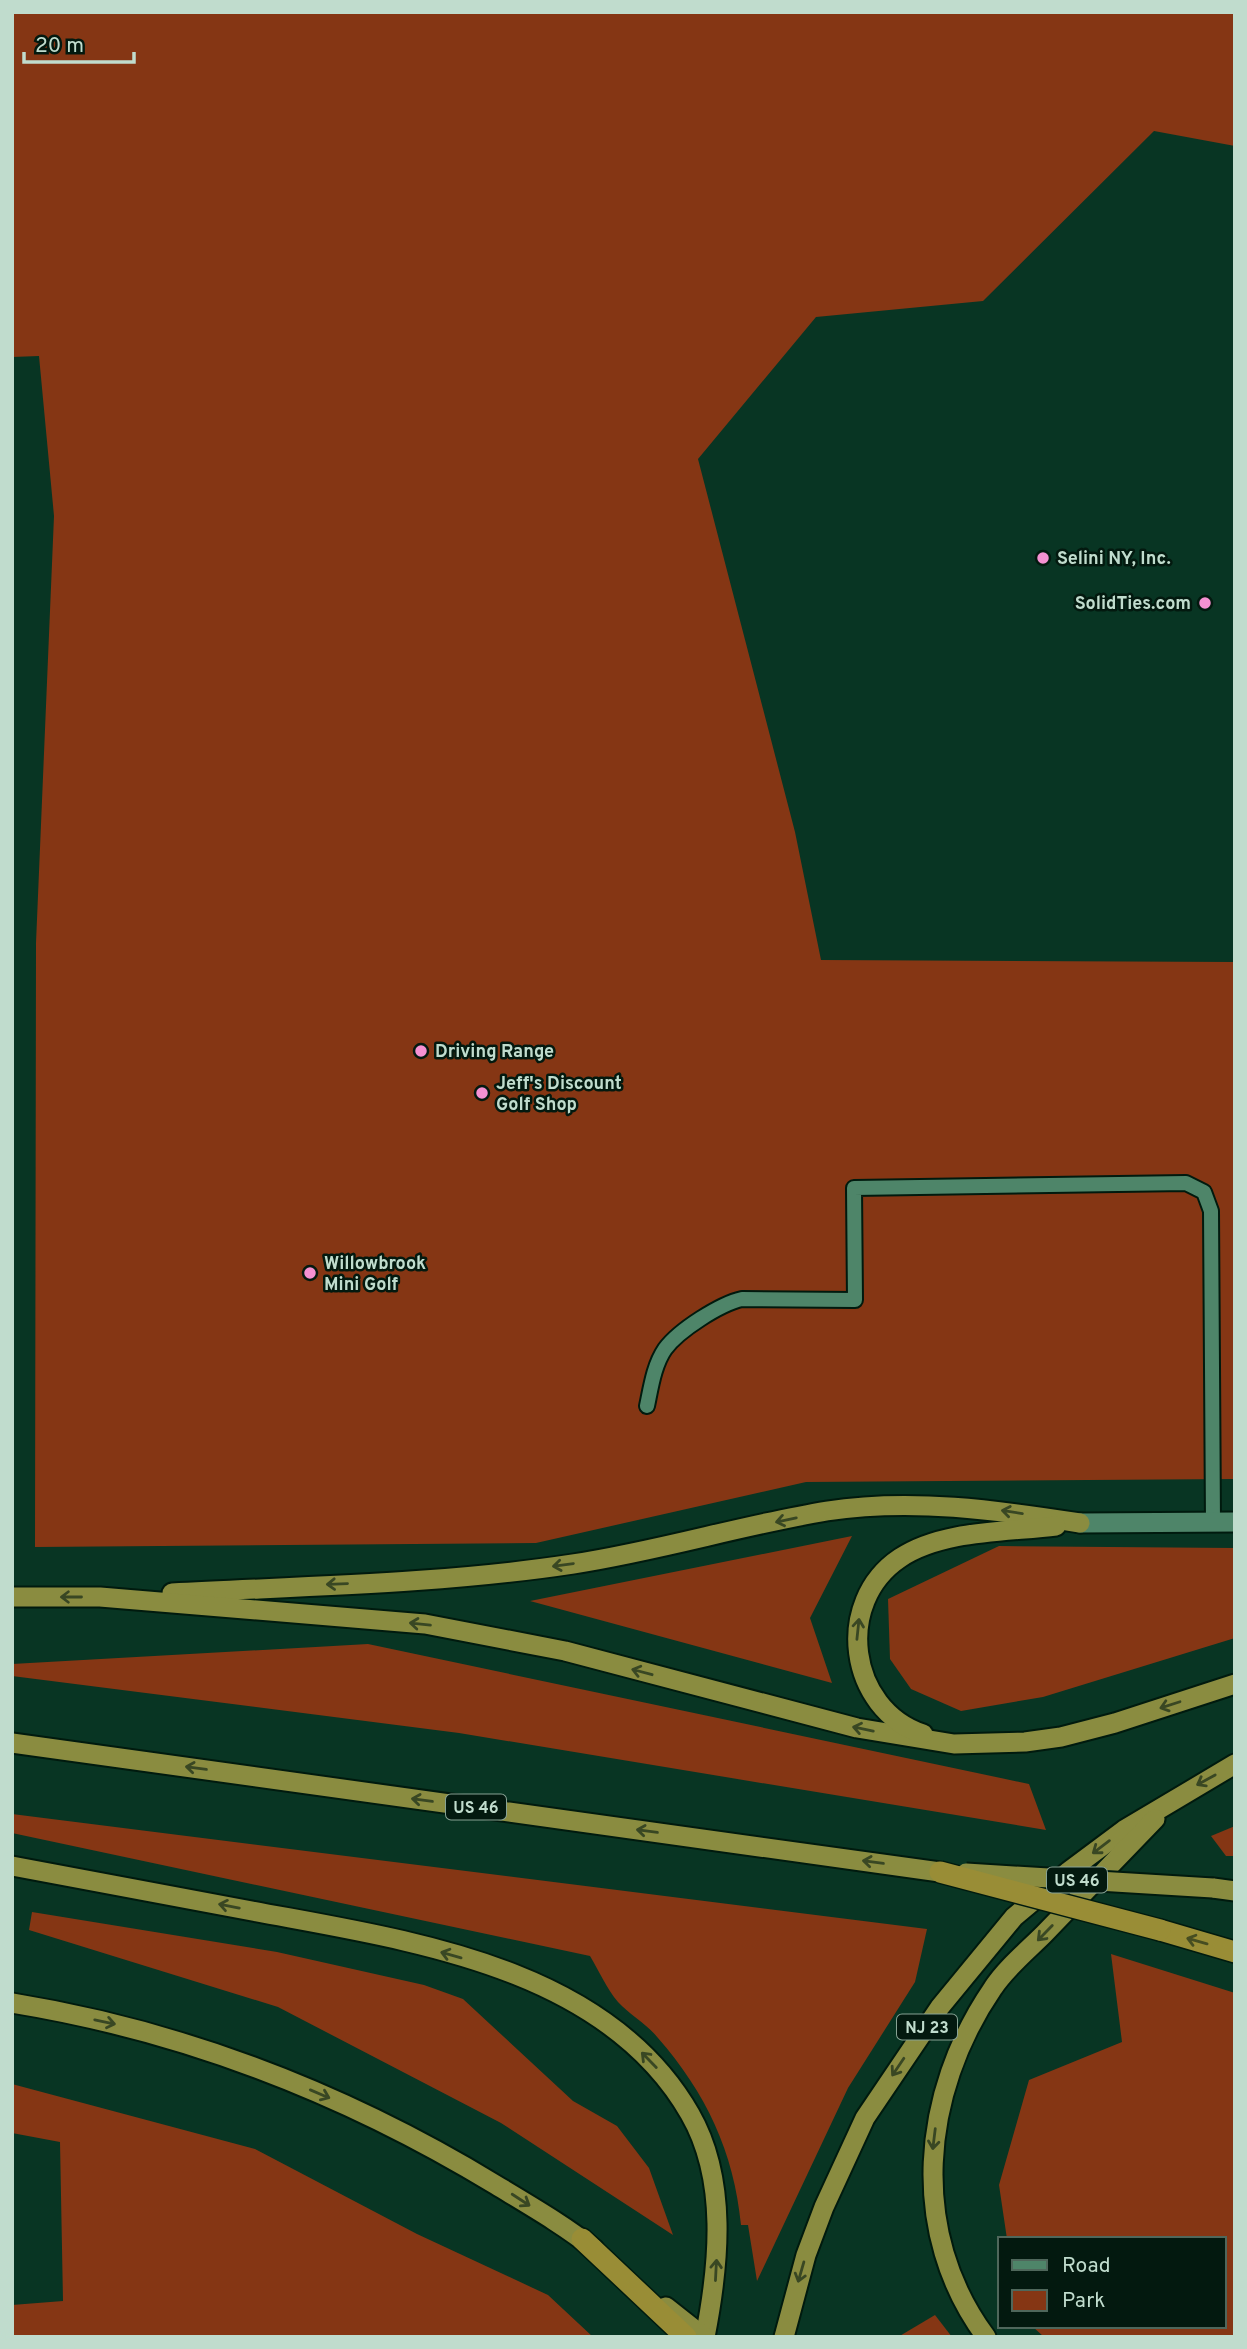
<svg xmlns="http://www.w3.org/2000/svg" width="1247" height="2349" font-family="Overpass,sans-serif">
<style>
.green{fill:#853614}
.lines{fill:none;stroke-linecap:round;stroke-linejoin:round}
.service-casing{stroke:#001a0e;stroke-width:18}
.tertiary-casing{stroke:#001a0e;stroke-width:23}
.trunk-casing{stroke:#001a0e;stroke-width:23}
.motorway-casing{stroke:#001a0e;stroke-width:24}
.service{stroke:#4e8569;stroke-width:14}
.tertiary{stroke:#4e8569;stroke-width:19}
.trunk{stroke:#8a8c40;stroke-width:19}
.motorway{stroke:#998d36;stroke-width:21}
.trunk-bridge-casing{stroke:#001a0e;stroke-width:23;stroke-linecap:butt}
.motorway-bridge-casing{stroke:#001a0e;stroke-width:24;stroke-linecap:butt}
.trunk-bridge{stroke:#8a8c40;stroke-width:19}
.motorway-bridge{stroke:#998d36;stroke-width:21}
.oneway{stroke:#394723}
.oneway2{stroke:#464d21}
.poi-dot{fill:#f591d2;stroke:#03190f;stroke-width:2.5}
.labels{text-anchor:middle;stroke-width:5;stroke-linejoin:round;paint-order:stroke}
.shield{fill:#03190f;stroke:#87a294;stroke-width:2}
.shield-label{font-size:16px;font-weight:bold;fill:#c0dccd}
.poi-label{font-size:18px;font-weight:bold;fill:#c0dccd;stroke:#03190f;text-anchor:start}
</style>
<rect width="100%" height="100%" fill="#083523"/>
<g class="green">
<path d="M12,12H1235V146L1154,131L983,301L816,317L698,459L795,832L821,960L1235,962V1479L806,1482L536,1543L35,1547L36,943L54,516L39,356L12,357Z"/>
<path d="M852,1536L810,1618L832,1683L530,1601Z"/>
<path d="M999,1546L1235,1548V1638L1043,1697L961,1711L911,1689L890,1659L888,1599Z"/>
<path d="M368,1644L1029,1784L1046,1830L459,1733L12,1676V1664Z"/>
<path d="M12,1814L927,1929L915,1982L848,2088L757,2281L748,2225H741C734,2152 706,2093 658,2038C647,2024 630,2015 618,2002C607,1989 599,1971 590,1956L12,1833Z"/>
<path d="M1235,1826V1856H1226L1211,1836Z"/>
<path d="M32,1912L277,1952L424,1985L463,1999L573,2101L617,2126L649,2168L673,2235L501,2123L278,2007L29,1930Z"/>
<path d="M1111,1954L1235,1993V2337H1044L1032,2326H1224V2239H1007L999,2185L1029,2080L1122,2042Z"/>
<path d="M12,2084L255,2149L417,2234L548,2295L593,2337H12V2305L63,2301L60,2142L12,2133Z"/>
<path d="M935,2315L952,2337H898Z"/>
</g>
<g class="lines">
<defs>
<path id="service" d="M647,1406C651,1387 654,1365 665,1349C679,1330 720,1304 742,1299L855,1300L854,1188L1186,1183L1204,1192L1211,1211L1213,1522"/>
<path id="tertiary" d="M1080,1523L1235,1522"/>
<g id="trunk">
<path d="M172,1593C306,1586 441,1584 573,1564C659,1551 742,1525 827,1511C911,1498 997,1510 1080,1523"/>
<path d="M12,1597H100L425,1624L565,1651L857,1728L954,1744L1025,1742L1061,1737L1115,1723L1235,1684"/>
<path d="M923,1734C848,1709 834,1602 900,1558C942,1530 1007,1532 1056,1526"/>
<path d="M12,1743L940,1872"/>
<path d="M12,1866C92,1881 172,1896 252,1911C405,1940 605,1965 690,2114C728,2180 719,2265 705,2337"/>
<path d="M1213,1888L1235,1891"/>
<path d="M12,2003C184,2031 348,2095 496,2185C529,2205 564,2225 594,2249"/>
<path d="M666,2307L704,2337"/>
<path d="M784,2337L806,2255L824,2207L865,2118L940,2007L1014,1917L1069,1871L1124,1830L1235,1764"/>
<path d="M986,2337C908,2232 921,2093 993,1988C1006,1968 1027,1951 1044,1934C1081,1896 1118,1857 1155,1819"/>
</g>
<g id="motorway">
<path d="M1160,1930L1235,1952"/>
<path d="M582,2239L686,2337"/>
</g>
</defs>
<use href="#service" class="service-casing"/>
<use href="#tertiary" class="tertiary-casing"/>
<use href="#trunk" class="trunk-casing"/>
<use href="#motorway" class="motorway-casing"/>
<use href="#service" class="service"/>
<use href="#tertiary" class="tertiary"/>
<use href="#trunk" class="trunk"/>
<use href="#motorway" class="motorway"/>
<defs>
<path id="trunk-bridge" d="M966,1873L1213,1888"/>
<path id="motorway-bridge" d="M940,1872L1160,1930"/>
</defs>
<use href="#trunk-bridge" class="trunk-bridge-casing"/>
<use href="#motorway-bridge" class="motorway-bridge-casing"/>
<use href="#trunk-bridge" class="trunk-bridge"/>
<use href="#motorway-bridge" class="motorway-bridge"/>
</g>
<defs><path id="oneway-shaft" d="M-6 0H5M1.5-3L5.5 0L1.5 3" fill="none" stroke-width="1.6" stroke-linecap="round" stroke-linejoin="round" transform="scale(1.75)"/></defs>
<g class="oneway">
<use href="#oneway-shaft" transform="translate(1012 1512) rotate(-171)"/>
<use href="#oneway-shaft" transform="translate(786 1520) rotate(168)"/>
<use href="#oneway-shaft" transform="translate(563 1565) rotate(172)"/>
<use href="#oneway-shaft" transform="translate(337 1584) rotate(178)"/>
<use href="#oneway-shaft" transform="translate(71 1597) rotate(180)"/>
<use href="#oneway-shaft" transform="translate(420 1624) rotate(-174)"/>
<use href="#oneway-shaft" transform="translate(858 1629) rotate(-84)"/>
<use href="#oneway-shaft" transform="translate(642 1672) rotate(-165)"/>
<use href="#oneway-shaft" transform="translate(1170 1705) rotate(162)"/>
<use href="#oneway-shaft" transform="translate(863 1729) rotate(-168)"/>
<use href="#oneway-shaft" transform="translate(196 1768) rotate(-172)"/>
<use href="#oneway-shaft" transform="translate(1206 1780) rotate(151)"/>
<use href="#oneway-shaft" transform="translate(422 1800) rotate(-172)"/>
<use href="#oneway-shaft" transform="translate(647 1831) rotate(-172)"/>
<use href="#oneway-shaft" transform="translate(1101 1847) rotate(143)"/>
<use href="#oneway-shaft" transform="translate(873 1862) rotate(-172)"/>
<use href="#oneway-shaft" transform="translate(229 1906) rotate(-169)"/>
<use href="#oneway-shaft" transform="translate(1045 1933) rotate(134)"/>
<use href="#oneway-shaft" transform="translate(451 1955) rotate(-164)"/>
<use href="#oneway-shaft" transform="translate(105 2022) rotate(12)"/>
<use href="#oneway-shaft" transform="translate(649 2060) rotate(-134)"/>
<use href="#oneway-shaft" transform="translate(898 2067) rotate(124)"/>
<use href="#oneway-shaft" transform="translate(320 2094) rotate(23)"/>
<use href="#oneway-shaft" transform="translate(934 2139) rotate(97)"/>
<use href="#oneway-shaft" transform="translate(521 2200) rotate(33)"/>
<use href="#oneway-shaft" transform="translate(716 2270) rotate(-87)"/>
<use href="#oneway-shaft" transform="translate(801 2272) rotate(106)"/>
</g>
<use class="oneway2" href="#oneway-shaft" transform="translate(1197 1941) rotate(-164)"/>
<g class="poi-dot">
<circle cx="1043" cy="558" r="7"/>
<circle cx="1205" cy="603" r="7"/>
<circle cx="421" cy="1051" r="7"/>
<circle cx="482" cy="1093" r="7"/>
<circle cx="310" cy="1273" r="7"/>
</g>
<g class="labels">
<g class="shield">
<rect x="446" y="1794.5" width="60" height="25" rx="5"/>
<rect x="1047" y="1867.5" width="60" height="25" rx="5"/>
<rect x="897" y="2014.5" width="60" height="25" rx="5"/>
</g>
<g class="shield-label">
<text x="476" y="1813">US 46</text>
<text x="1077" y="1886">US 46</text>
<text x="927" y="2033">NJ 23</text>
</g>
<g class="poi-label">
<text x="1057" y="564">Selini NY, Inc.</text>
<text x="1191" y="609" text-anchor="end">SolidTies.com</text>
<text x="435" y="1057">Driving Range</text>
<text x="496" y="1089">Jeff's Discount<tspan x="496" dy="21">Golf Shop</tspan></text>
<text x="324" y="1269">Willowbrook<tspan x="324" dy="21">Mini Golf</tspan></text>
</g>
</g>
<rect width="1247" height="2349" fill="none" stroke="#c0dccd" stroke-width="28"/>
<rect x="998" y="2237" width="228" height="91" fill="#03190f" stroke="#4f675b" stroke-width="2"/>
<rect x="1012" y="2260" width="35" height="10" fill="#4e8569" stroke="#4f675b" stroke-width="2"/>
<text x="1062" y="2272" font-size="21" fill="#c0dccd">Road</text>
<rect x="1012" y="2290" width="35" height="21" fill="#853614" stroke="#4f675b" stroke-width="2"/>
<text x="1062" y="2307" font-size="21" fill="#c0dccd">Park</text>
<path d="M24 52v10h110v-10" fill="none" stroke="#c0dccd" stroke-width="3.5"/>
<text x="35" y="52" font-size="21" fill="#c0dccd" stroke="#03190f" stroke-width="5" paint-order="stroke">20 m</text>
</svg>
